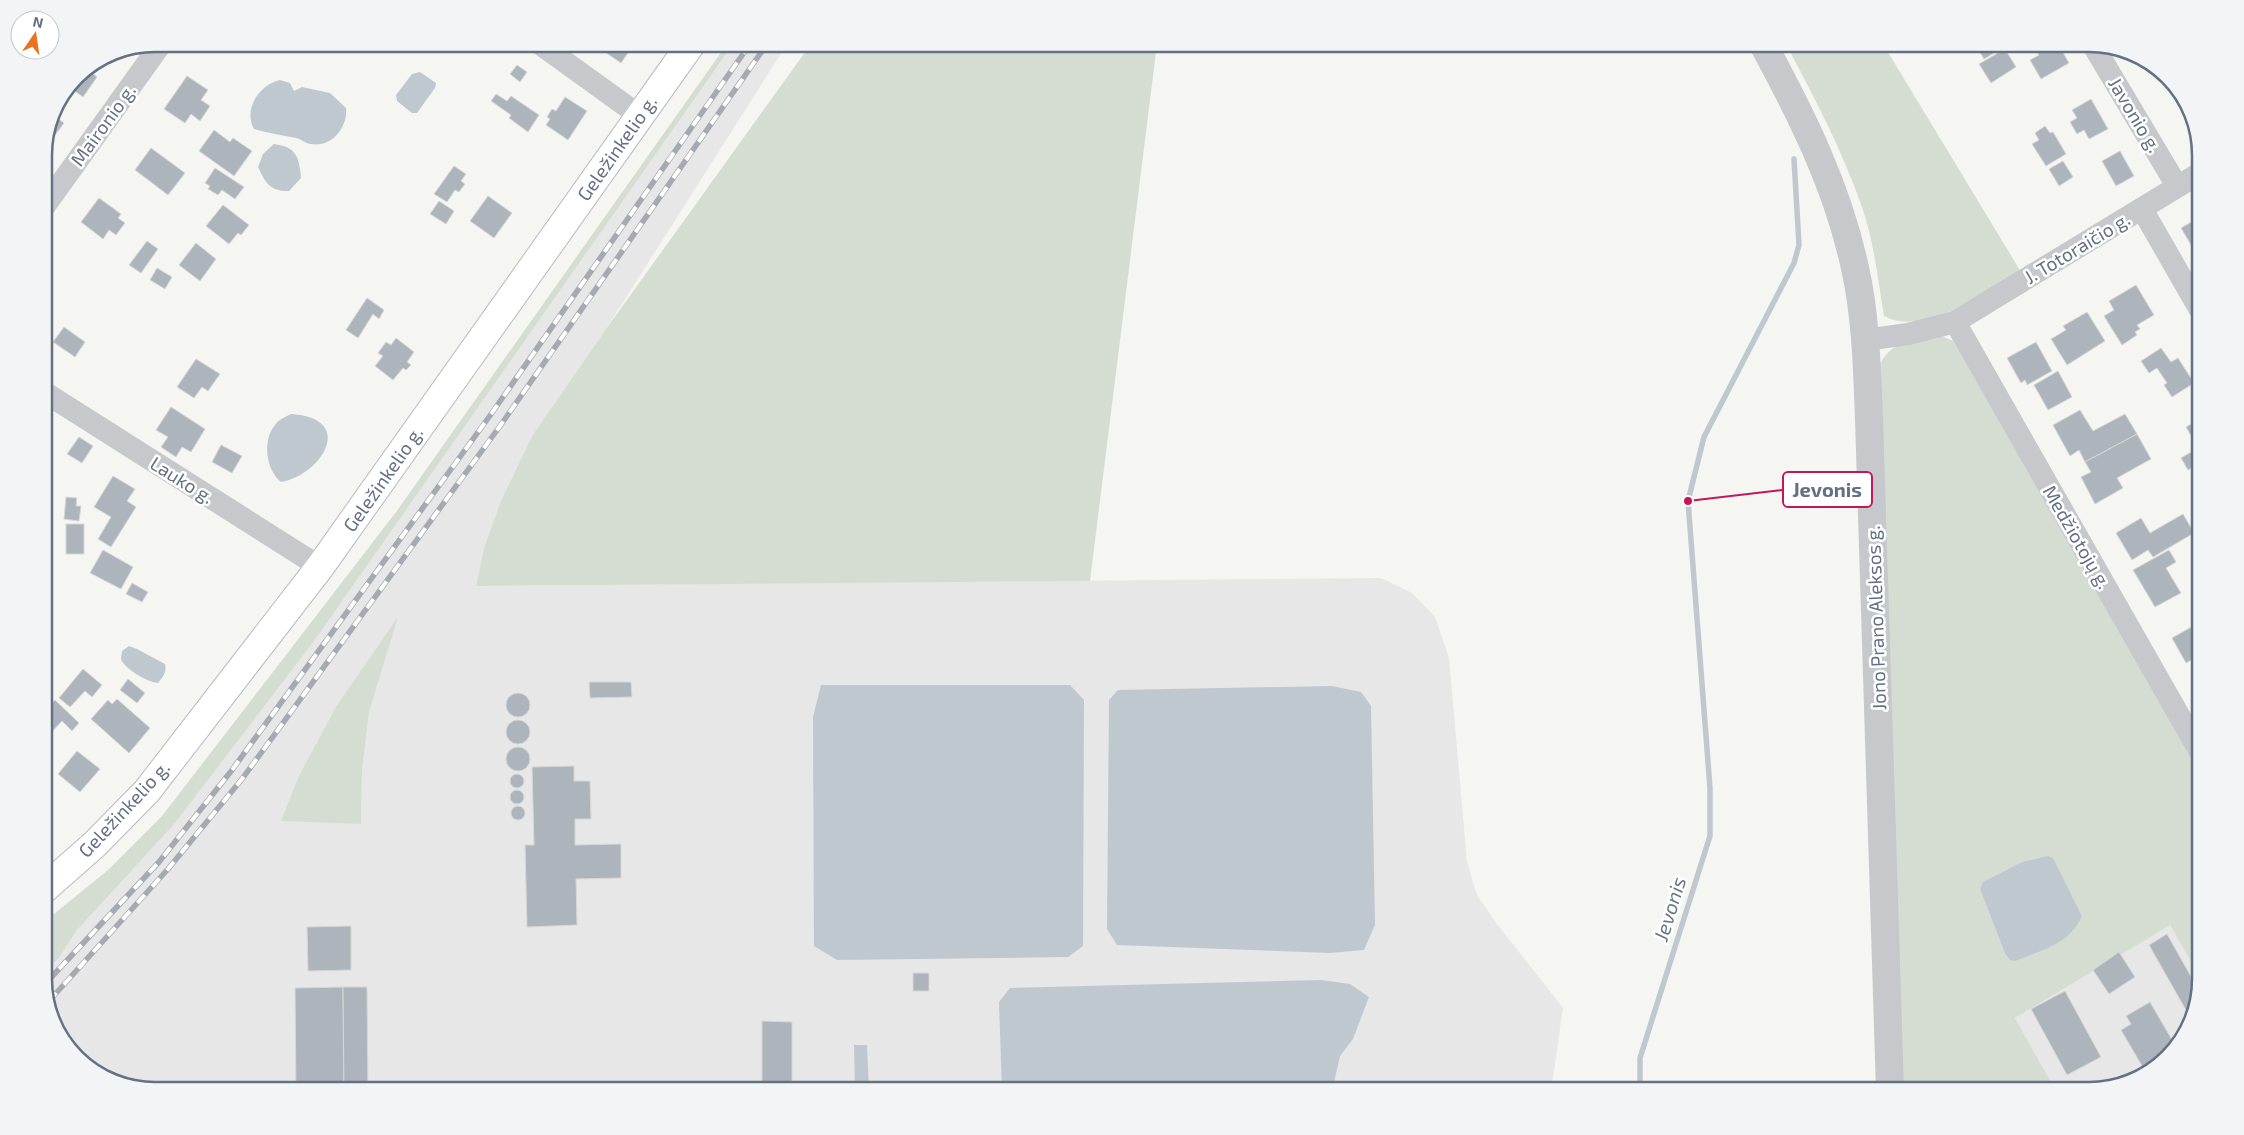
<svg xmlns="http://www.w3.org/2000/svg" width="2244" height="1135" font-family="'Exo 2',sans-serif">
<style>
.built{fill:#e6e7e6;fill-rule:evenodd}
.green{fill:#d5ddd3;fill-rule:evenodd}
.water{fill:#c0c8cf}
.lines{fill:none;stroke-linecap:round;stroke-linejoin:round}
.stream{stroke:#c0c8cf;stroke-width:5.5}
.building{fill:#aeb4bb;stroke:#d7d7d5}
.primary-casing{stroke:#b8bbc0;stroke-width:30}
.minor{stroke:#c6c8cc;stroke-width:22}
.tertiary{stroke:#c6c8cc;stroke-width:28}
.primary{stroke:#fff;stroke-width:28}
.rail-casing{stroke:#a5a9b1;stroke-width:5.5}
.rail{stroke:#fff;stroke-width:4;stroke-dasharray:11;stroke-linecap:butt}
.labels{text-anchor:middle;stroke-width:5;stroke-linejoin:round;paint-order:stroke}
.street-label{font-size:19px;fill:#647085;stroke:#fff}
.water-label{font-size:20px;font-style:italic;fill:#647888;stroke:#fff}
.rim{fill:none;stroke:#647085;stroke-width:2.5}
.leader{fill:none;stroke:#c2185b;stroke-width:2}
.callout-dot{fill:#c2185b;stroke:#fff;stroke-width:2}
.callout{fill:#fff;stroke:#c2185b;stroke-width:2}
.callout-label{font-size:20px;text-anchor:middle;font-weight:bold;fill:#647085}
</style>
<rect width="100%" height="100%" fill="#f5f6f2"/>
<g class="built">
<path d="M733,44H787L606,329L532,436L500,503L484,548L476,586L1381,578L1412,593L1435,617L1449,658L1467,862L1477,895L1497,924L1563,1008L1551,1091H156L106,1080L63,1042L44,987V972L59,958L77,930L317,637ZM397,619L369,712L362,772L361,824L337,705Z"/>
<path d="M2170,924L2200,977L2189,1029L2150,1073L2089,1091H2056L2015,1018Z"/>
</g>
<g class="green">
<path d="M727,44H733L317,637L175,823L77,930L59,958L44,972V922L108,870L162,816L396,512Z"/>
<path d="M811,44H990L998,48L1000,44H1157L1090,581L476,586L484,548L500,503L532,436L606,329Z"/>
<path d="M1786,44H1883L2021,272C1989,291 1938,327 1899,321C1894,321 1889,318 1884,316C1878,280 1874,242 1862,207C1842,150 1814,97 1786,44Z"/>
<path d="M1942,336L1953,341L2200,769V977L2170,925L2015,1018L2056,1091H1901L1879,367C1891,338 1914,342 1942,336ZM2048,856L2053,859L2082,916L2011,960L2005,954L1980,889Z"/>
<path d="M398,617L369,712L362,772L361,824L281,821L299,776L337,705Z"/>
</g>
<g class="water">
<path d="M420,72L436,83L435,88L417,113H412L397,101L396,95L412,74Z"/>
<path d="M280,80L290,83L294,91L302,87L330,93L346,108C348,127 332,148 311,144C306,144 301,139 296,138C282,135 268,133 254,129C243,109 259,85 280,80Z"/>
<path d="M274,144C296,147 299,156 301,178L289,191C270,192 265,182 258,167L263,154Z"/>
<path d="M291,414C357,418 322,475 281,482C266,470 262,440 275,425C279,419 285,417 291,414Z"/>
<path d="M129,646L137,649L165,664C167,672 163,677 158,683C149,683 123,668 121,659C121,657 122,653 122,651Z"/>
<path d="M821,685H1070L1084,700L1083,946L1068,957L837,960L814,946L813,717Z"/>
<path d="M1332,686L1361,692L1371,706L1375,925L1364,950L1330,953L1117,945L1107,929L1109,700L1118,690Z"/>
<path d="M2048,856L2053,858L2082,916C2069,945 2042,950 2015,961L2010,960L2005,954L1980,889L1983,882L2022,862Z"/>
<path d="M1321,980L1350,984L1369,997L1353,1039L1340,1056L1332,1091H1002L999,1002L1010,988Z"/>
<path d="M854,1045H867L869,1091H855Z"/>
</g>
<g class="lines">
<path class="stream" d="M1640,1091V1058L1710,836V788L1688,501L1704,437L1794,263L1799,245L1794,159"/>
</g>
<g class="building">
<path d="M606,44H634L621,63L602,50Z"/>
<path d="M1975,44H2001L2004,47L1984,59Z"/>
<path d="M2039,44H2058L2069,63L2041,79L2030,60L2039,55L2034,47Z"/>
<path d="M2005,49L2016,67L1991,83L1979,64Z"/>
<path d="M517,65L527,72L520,82L510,74Z"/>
<path d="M87,69L97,77L83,97L69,87L77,76Z"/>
<path d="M187,76L208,90L201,100L210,106L200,121L191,114L185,123L164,109Z"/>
<path d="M496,94L507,101L511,96L539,115L528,132L509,118L511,115L491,101Z"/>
<path d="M565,97L587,111L568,140L546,125L550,119L547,117L552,109L556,111Z"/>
<path d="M2091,99L2108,129L2089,139L2084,130L2077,134L2070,122L2077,118L2072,110Z"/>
<path d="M53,115L64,123L44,150V148Z"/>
<path d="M2045,126L2050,133L2053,132L2066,154L2046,166L2032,144L2039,140L2035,133Z"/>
<path d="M214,130L230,142L233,138L252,151L234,176L199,151Z"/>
<path d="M151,148L185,173L168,195L135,170Z"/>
<path d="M2120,151L2134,176L2116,186L2102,161Z"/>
<path d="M2063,161L2073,177L2059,186L2049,169Z"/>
<path d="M454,166L466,174L461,181L465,184L459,192L455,190L447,202L434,194Z"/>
<path d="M215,168L244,187L235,199L222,190L218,195L208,189L210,186L205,183Z"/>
<path d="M488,196L512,213L494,238L470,221Z"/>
<path d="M99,198L121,214L118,218L125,223L116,235L109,230L103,239L81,222Z"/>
<path d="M439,201L454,211L446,224L430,214Z"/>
<path d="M223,205L249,225L241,235L238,233L229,244L206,226Z"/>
<path d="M2200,217V247L2194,250L2181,228Z"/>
<path d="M147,241L158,249L141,273L129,265Z"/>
<path d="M196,243L216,259L200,281L179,265Z"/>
<path d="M157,268L172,277L165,289L150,280Z"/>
<path d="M2136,285L2154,315L2137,325L2140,329L2135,332L2137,335L2122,345L2104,316L2114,310L2109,301Z"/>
<path d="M367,298L384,310L379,319L373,314L358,338L346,330Z"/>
<path d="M2087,312L2105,341L2067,365L2051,339L2066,330L2063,326Z"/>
<path d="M64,327L85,342L75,357L53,342Z"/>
<path d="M396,338L414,352L407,362L411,365L406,370L403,368L393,380L375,366L383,356L378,353L386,342L391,345Z"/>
<path d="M2036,342L2052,371L2027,385L2025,380L2021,383L2007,358Z"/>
<path d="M2161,348L2171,362L2178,358L2194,383L2172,397L2164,385L2167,383L2157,368L2149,373L2141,361Z"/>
<path d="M196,359L220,374L208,391L202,387L194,398L177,387Z"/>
<path d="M2058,371L2072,397L2048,410L2034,385Z"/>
<path d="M171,407L205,429L191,452L182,447L176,457L161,447L168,437L156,430Z"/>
<path d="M2080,410L2093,431L2125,414L2137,434L2085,462L2079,450L2070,456L2053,425Z"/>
<path d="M2200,419V463L2188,470L2181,458L2198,448L2186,427Z"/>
<path d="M2137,434L2151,459L2117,478L2123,488L2095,504L2081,477L2091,472L2085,462Z"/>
<path d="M79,437L93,446L82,463L67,454Z"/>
<path d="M221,445L242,456L232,473L212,462Z"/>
<path d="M113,476L135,489L127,501L136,507L111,547L98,539L111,517L94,507Z"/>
<path d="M66,497L77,498L76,506H81L79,521L64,519Z"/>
<path d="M2183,514L2194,533L2153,557L2148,550L2132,560L2116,533L2141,518L2150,533Z"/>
<rect x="66" y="524" width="18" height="30"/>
<path d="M103,550L133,567L121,589L90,573Z"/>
<path d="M2169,550L2176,562L2166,568L2181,593L2155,607L2133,570Z"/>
<path d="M132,583L148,592L142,602L126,594Z"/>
<path d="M2200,622V655L2186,663L2172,638Z"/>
<path d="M83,669L102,685L92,697L85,691L70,707L59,698Z"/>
<path d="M128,679L145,693L137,703L120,690Z"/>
<path d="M589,682H631L632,697L590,698Z"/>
<circle cx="518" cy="705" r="12"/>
<path d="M117,699L150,728L129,753L91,719L108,700L112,704Z"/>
<path d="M55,700L79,723L72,731L62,721L46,738L44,712Z"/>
<circle cx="518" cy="732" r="12"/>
<circle cx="518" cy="759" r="12"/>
<path d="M77,751L100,769L80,792L58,774Z"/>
<path d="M574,766V781H590L591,819H575V845L621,844V878L576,879L577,925L527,927L525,845H534L532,767Z"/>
<circle cx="517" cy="781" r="7"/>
<circle cx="517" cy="797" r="7"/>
<circle cx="518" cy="813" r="7"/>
<path d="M351,926V970L308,971L307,927Z"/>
<path d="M2167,934L2198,989L2191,1019L2149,945Z"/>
<path d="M2119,952L2135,977L2109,994L2093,970Z"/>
<rect x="913" y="973" width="16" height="18"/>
<path d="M343,987L344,1091H296L295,988Z"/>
<path d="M343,987H367L368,1091H344Z"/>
<path d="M2065,991L2101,1057L2067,1075L2031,1009Z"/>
<path d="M2150,1002L2175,1045L2159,1063L2145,1071L2121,1030L2131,1024L2126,1016Z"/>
<path d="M762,1021L792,1022V1091H762Z"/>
</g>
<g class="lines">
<defs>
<path id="primary" d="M44,889L95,844L147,791L320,567L691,44"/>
</defs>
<use href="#primary" class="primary-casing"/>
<g class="minor">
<path d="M540,44L640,116"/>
<path d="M2093,45L2177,186"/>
<path d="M44,207L161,44"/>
<path d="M2142,209L2200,310"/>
<path d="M1955,322L2200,752"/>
<path d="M1865,340L1908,334L1955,322L2200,173"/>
<path d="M44,392L320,567"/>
</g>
<path class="tertiary" d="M1763,44C1802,116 1838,188 1855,268C1866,317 1867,369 1869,419L1890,1091"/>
<use href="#primary" class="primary"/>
<defs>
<g id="rail">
<path d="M44,985L159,862L232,770L489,417L750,44"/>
<path d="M49,1001L168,869L242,779L500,426L767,44"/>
</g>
</defs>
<use href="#rail" class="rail-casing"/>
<use href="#rail" class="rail"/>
</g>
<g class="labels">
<g class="street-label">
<text transform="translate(2135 115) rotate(59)" y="7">Javonio g.</text>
<text transform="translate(103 125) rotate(-54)" y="7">Maironio g.</text>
<text transform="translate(617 148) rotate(-55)" y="7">Geležinkelio g.</text>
<text transform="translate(2077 248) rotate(-31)" y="7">J. Totoraičio g.</text>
<text transform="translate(383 479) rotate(-55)" y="7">Geležinkelio g.</text>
<text transform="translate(182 480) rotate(32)" y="7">Lauko g.</text>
<text transform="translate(2077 537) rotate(60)" y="7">Medžiotojų g.</text>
<text transform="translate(1876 618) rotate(-92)" y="7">Jono Prano Aleksos g.</text>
<text transform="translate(124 809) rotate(-47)" y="7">Geležinkelio g.</text>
</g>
<g class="water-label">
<text transform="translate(1670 909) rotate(-73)" y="7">Jevonis</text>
</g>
</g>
<path d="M0 0H2244V1135H0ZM155 52H2089A103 103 0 0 1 2192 155V979A103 103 0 0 1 2089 1082H155A103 103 0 0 1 52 979V155A103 103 0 0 1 155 52Z" fill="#f3f4f5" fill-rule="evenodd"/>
<path class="rim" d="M155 52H2089A103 103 0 0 1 2192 155V979A103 103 0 0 1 2089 1082H155A103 103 0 0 1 52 979V155A103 103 0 0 1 155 52Z"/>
<path class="leader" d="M1688 501L1783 490"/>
<circle class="callout-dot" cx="1688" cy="501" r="5"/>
<rect class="callout" x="1783" y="472" width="89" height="35" rx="5"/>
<g class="callout-label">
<text x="1827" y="497">Jevonis</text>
</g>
<g transform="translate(35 35) rotate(13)"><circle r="24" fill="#ffffff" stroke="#c1c6ce"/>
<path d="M0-4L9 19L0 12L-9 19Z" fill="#e97320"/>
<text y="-8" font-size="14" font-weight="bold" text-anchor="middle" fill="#647085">N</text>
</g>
</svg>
